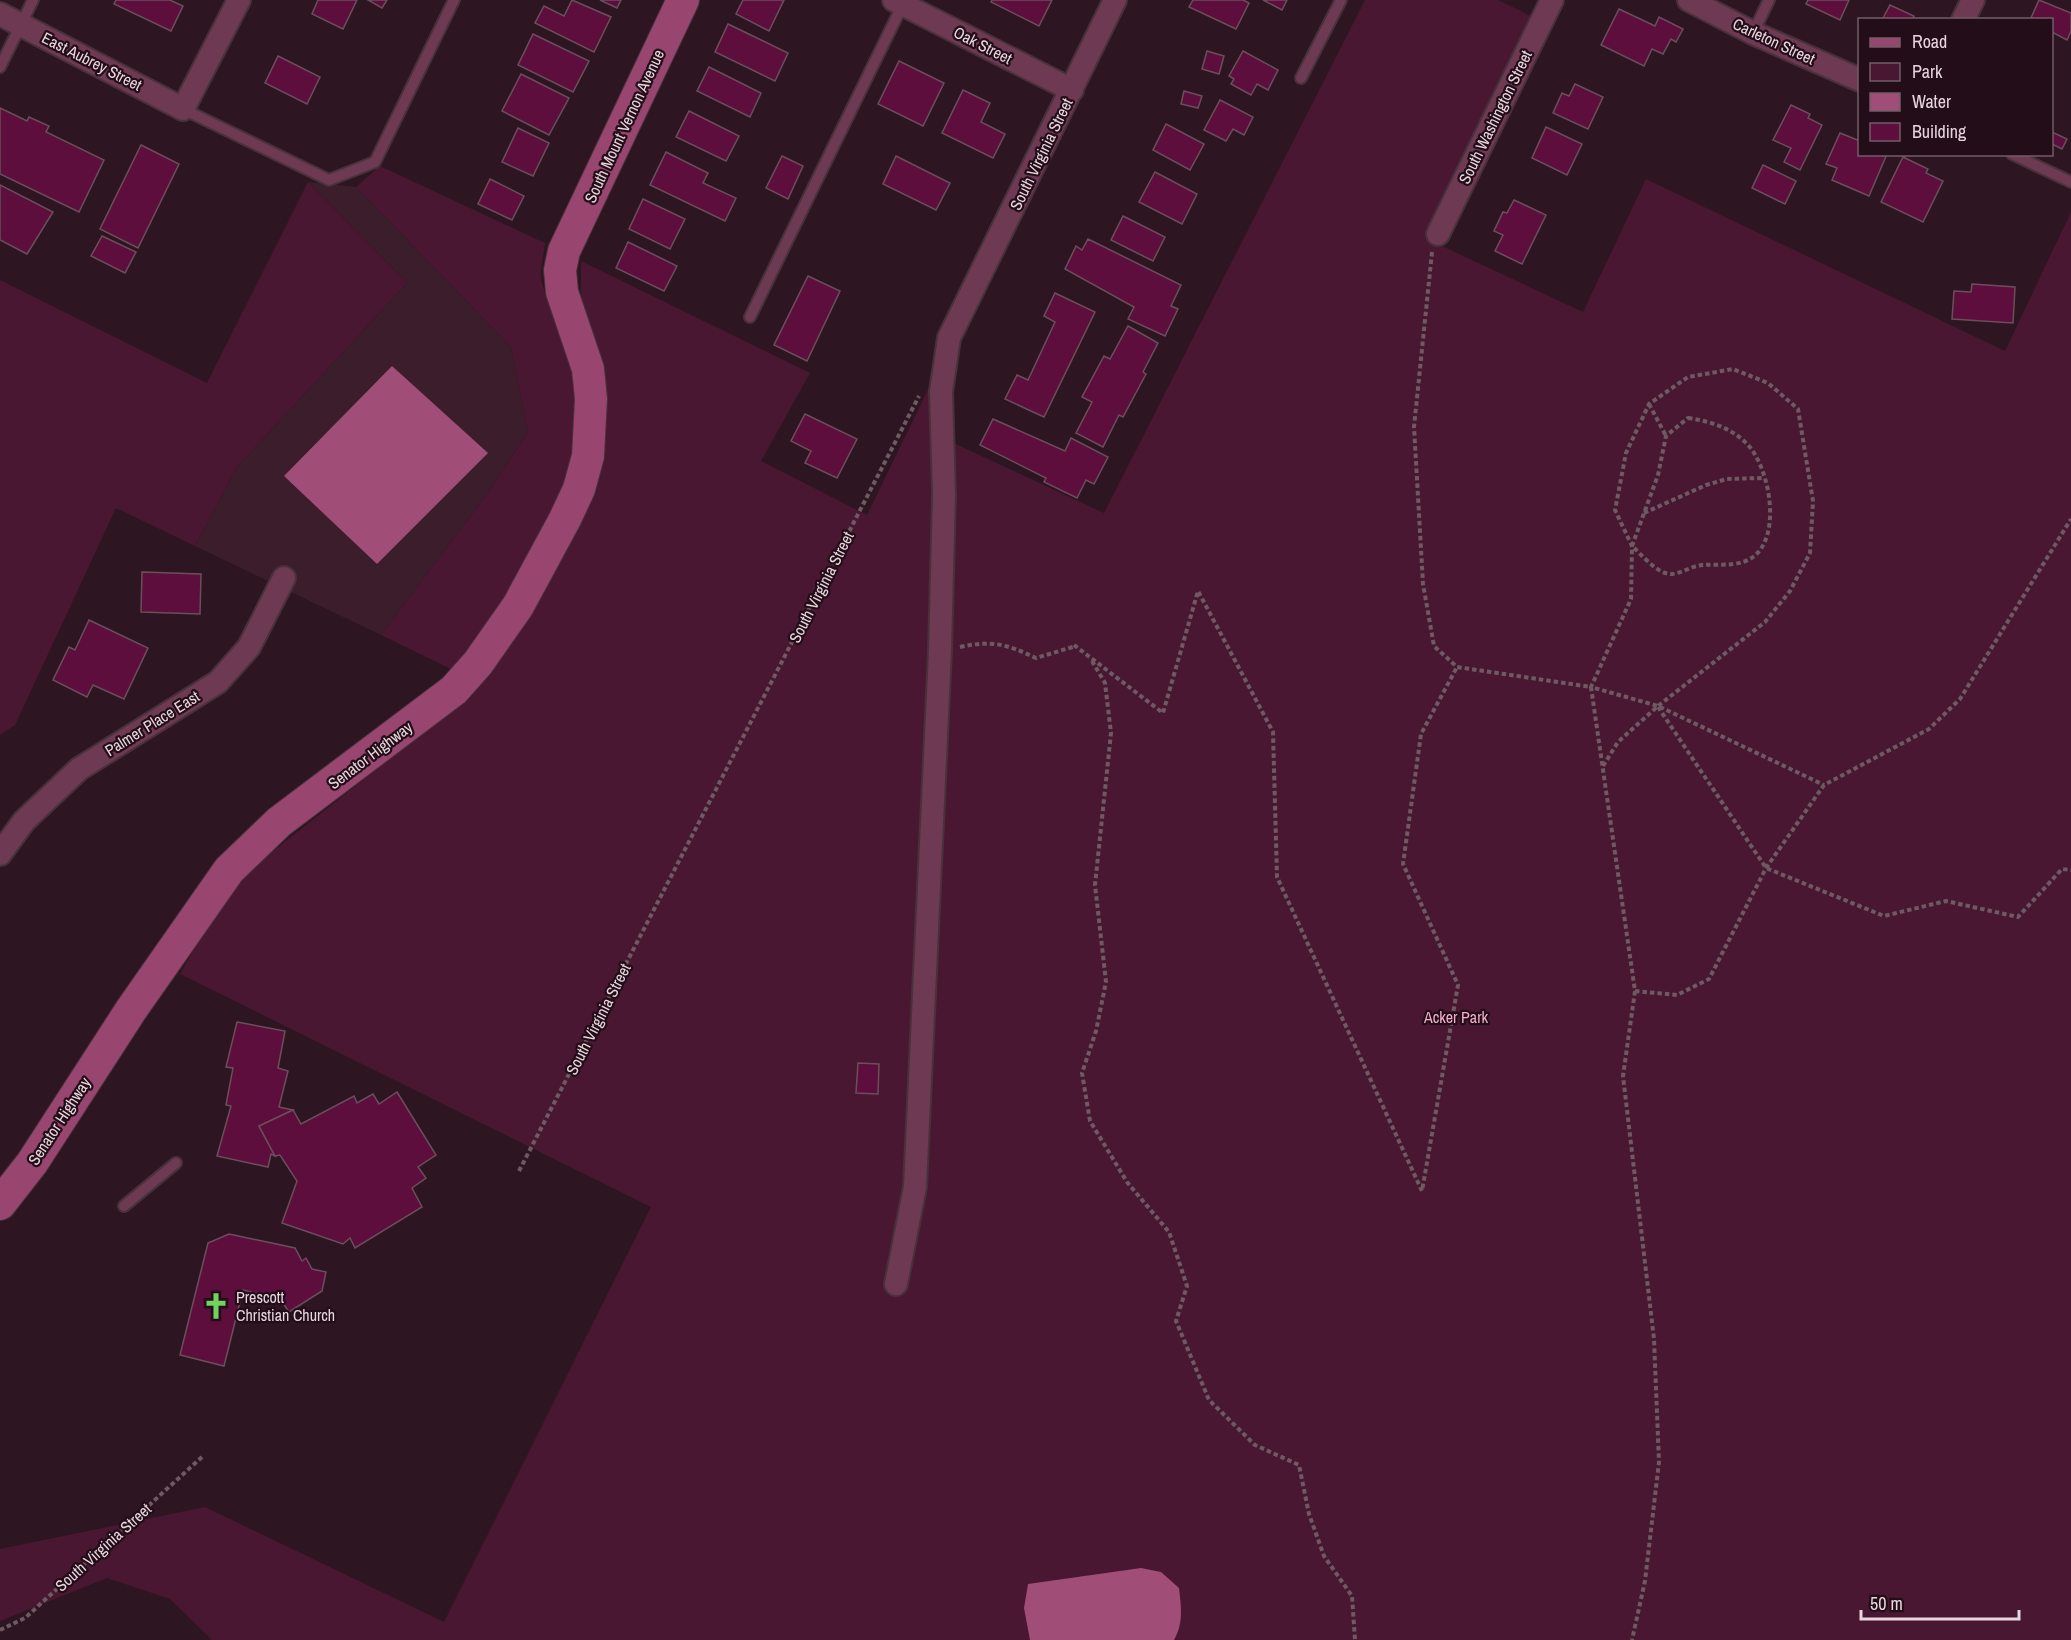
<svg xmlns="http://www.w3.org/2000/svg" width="2071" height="1640" font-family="'Archivo Narrow',sans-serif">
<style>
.built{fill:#3b1d2b}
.green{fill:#491731}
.water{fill:#a04e77}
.building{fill:#5d0e3c;stroke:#6a4f5b;stroke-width:1.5}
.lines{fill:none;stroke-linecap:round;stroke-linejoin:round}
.lane-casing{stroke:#47313b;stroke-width:14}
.street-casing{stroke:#47313b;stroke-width:26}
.secondary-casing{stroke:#47313b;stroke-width:34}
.path{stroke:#6e5a63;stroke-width:4;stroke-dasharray:4.5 3;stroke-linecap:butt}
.lane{stroke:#6d3953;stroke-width:10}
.street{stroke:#6d3953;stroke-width:22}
.secondary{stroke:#984570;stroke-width:32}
.labels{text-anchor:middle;stroke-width:4.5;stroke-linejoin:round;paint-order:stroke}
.street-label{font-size:16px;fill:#e7d6dd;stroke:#230d18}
.park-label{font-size:16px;fill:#f4afce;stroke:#230d18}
.poi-label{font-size:16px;fill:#e7d6dd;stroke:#230d18;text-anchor:start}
</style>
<rect width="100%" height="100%" fill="#2d1621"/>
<path class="built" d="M308,182L356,187L511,347L528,432L487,494L381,635L195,546L237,467L407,283Z"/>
<g class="green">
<path d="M1365,0H1498L1533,17L1499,80L1428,231L1429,240L1583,312L1646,179L2005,351L2071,212V1640H212L170,1599L107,1578L0,1621V1549L205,1507L444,1622L651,1207L180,974L221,903L258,863L443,717L504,654L579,522L605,455L602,371L581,298V261L810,373L761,461L867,515L936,373L943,438L1104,513Z"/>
<path d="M380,166L545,243C544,254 540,268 541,279C543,290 550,303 555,313C564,337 572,361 575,388C586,487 514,598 451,669L381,635L487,494L528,432L511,347L356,187Z"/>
<path d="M308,182L407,283L237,467L195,546L116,508L15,725L0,735V280L207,383Z"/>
</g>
<g class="water">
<path d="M392,366L488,453L377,564L284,476Z"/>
<path d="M1141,1568L1161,1572L1179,1588C1181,1606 1184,1623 1174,1640H1030L1024,1608L1028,1584Z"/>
</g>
<g class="building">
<path d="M116,0H170L183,6L171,31L114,4Z"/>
<path d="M318,0H357L343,29L312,14Z"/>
<path d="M368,0H387L382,8Z"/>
<path d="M572,0L611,17L594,52L535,23L544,6L564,16Z"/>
<path d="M600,0H621L617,8Z"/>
<path d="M743,0H784L769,31L736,14Z"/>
<path d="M992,0H1052L1039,26L991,2Z"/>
<path d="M1193,0H1243L1249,3L1236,29L1189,7Z"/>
<path d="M1263,0H1287L1282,10Z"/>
<path d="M1808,0H1849L1840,20L1806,4Z"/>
<path d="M2039,0L2071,13V31L2067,40L2052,32V20H2030Z"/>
<path d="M1890,5L1914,16L1912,20H1882Z"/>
<path d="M1619,9L1655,26L1659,17L1683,29L1676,42L1671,39L1663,54L1652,49L1644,66L1601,45Z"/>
<path d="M728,24L788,53L775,81L715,52Z"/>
<path d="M533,34L589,61L573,92L518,65Z"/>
<path d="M1207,51L1224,56L1219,74L1202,69Z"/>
<path d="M1243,51L1278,70L1268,90L1257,84L1251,95L1231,84L1234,79L1229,76Z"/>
<path d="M278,56L320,77L307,104L265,83Z"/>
<path d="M899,61L944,83L923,126L878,104Z"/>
<path d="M709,67L761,93L750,117L697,91Z"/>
<path d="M521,74L569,98L549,135L502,111Z"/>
<path d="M1575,84L1603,97L1588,129L1553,113L1562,93L1569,96Z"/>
<path d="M963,90L990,103L981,122L1005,134L993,158L942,133Z"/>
<path d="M1184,91L1202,96L1198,108L1181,104Z"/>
<path d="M1220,100L1253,117L1244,135L1233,129L1226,141L1204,130Z"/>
<path d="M1791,105L1810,114L1808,118L1822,125L1800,170L1784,162L1791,148L1773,140Z"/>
<path d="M0,108L27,121L29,117L49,126L46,132L104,160L79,212L0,174Z"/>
<path d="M689,111L739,136L726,161L676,137Z"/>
<path d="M1166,124L1204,144L1190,170L1153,150Z"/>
<path d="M1546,127L1582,144L1567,175L1532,158Z"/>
<path d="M518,128L549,143L533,176L502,162Z"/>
<path d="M2052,132L2067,139L2062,149L2052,144Z"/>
<path d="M1840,133L1860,141V154H1887L1869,196L1832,180L1837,168L1826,164Z"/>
<path d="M141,145L179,164L138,248L100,229Z"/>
<path d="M666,152L708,173L703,183L736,198L725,221L650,185Z"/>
<path d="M782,156L803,166L788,199L766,188Z"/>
<path d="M896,156L950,183L936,210L883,184Z"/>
<path d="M1903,157L1928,169L1926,173L1943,181L1923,222L1881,202Z"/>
<path d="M1763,165L1796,181L1785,204L1752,188Z"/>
<path d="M1155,172L1197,194L1182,224L1139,202Z"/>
<path d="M490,179L524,196L512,220L478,204Z"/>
<path d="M0,185L53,212L27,254L0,240Z"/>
<path d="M643,199L685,219L670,249L629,229Z"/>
<path d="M1514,200L1546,215L1522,264L1495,251L1503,235L1494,231L1503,212L1507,213Z"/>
<path d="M1123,216L1165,237L1153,261L1111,240Z"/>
<path d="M102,236L136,252L125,273L91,256Z"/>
<path d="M1088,239L1181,285L1171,306L1178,309L1165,336L1128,319L1134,307L1065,269L1076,246L1082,250Z"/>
<path d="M628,242L677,266L664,291L616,268Z"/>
<path d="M808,276L840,291L807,361L774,345Z"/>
<path d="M1972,284L2015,287L2013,323L1952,319L1954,291L1971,292Z"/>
<path d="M1055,293L1095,312L1044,417L1005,399L1017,375L1028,380L1055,322L1044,316Z"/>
<path d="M1128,326L1158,343L1143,372L1146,374L1123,417L1119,415L1103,447L1076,433L1092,402L1082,397L1104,356L1110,359Z"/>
<path d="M805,414L857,439L837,478L805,463L811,451L791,441Z"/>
<path d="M993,419L1065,451L1071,438L1108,457L1094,484L1086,480L1077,498L1044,482L1046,478L980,445Z"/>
<path d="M142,572L201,574L200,614L141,612Z"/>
<path d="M89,620L148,648L124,699L93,685L87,697L53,680L69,647L75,650Z"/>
<path d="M237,1022L285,1031L278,1068L288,1071L279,1107L293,1110L259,1126L275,1156L271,1154L268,1167L217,1156L231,1106L226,1105L233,1068L226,1067Z"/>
<path d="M858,1063L879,1064L878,1094L856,1093Z"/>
<path d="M397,1092L436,1155L418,1167L426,1178L412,1188L422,1207L355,1248L350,1238L343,1244L282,1223L297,1181L280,1155L275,1156L259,1126L293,1110L301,1124L354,1096L357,1103L373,1094L379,1104Z"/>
<path d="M229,1234L295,1248L302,1261L306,1258L312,1269L326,1272L322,1291L289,1312L281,1300L243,1290L224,1366L180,1355L208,1243Z"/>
</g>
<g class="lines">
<defs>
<g id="lane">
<path d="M1753,33L1769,0"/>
<path d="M0,67L33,0"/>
<path d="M1301,78L1341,0"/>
<path d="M183,109L329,180L375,162L454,0"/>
<path d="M2012,154L2071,182"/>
<path d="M750,317L903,4"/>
<path d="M124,1206L176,1163"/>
</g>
<g id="street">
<path d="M894,0L1072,90"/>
<path d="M1689,0L1753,33L1860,80"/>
<path d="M0,14L183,109L239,0"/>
<path d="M1963,20L1973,0"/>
<path d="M1438,234L1552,0"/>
<path d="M0,854L24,821L79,769L218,682L249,647L284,578"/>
<path d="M896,1284L915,1187L940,651L944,495L941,392L949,338L1115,0"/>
</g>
<path id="secondary" d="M0,1204L32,1163L131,1010L229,870L279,822L454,690L478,663L518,606L565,519L579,489L588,456L591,399L588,369L562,292L560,270L564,251L683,0"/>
</defs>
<use href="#lane" class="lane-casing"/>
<use href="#street" class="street-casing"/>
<use href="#secondary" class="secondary-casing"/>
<g class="path">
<path d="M1432,252L1414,427L1423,584L1434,646L1457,667L1591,687L1635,991L1623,1076L1654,1339L1659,1462L1645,1581L1632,1640"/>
<path d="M1649,404L1666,436"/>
<path d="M1688,418C1709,421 1729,427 1745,442C1771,465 1786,549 1743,562C1731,566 1715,564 1702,565C1692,566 1682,573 1672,574C1658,575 1641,554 1632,546L1658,475L1666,436Z"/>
<path d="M1644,513L1706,485L1727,479L1763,478"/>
<path d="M1074,645L1163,713L1198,591L1273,732L1277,877L1422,1191L1458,985L1403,864L1421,734L1457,667"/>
<path d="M960,647C992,640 1006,644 1036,658L1076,646"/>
<path d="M1092,661L1105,683L1111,733L1095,885L1106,982L1096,1031L1082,1073L1090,1121L1127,1182L1169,1232L1187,1286L1176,1321L1209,1400L1255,1445L1299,1465L1309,1514L1324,1556L1352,1596L1355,1640"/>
<path d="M1658,707L1766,868L1884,916L1946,901L2018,917L2062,869L2071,870"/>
<path d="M1603,766L1618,742L1658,706L1765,622L1790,591L1810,553L1813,501L1798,409L1768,383L1733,369L1688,377L1649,404L1626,453L1615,510L1632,546L1631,599L1591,687L1658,706L1824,785"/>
<path d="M1635,991L1677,995L1709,979L1766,868L1824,785L1929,729L1960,699L2071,519"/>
<path d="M519,1171L919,396"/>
<path d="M0,1630L25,1618L202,1457"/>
</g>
<use href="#lane" class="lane"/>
<use href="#street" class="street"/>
<use href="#secondary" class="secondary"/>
</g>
<defs>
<symbol id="church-bare" viewBox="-9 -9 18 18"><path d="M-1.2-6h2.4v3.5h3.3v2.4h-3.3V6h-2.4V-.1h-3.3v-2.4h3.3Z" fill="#71d25e" stroke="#230d18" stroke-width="2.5" paint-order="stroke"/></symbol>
</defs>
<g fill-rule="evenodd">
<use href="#church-bare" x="197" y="1287" width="38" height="38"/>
</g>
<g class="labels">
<g class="street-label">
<text transform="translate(1774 41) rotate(25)" y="6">Carleton Street</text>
<text transform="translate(983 45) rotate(27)" y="6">Oak Street</text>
<text transform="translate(92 61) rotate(27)" y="6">East Aubrey Street</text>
<text transform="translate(1495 117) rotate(-64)" y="6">South Washington Street</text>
<text transform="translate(624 126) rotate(-65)" y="6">South Mount Vernon Avenue</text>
<text transform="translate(1041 154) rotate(-64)" y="6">South Virginia Street</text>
<text transform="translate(821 587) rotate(-63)" y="6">South Virginia Street</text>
<text transform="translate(152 723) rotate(-32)" y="6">Palmer Place East</text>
<text transform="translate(370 755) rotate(-37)" y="6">Senator Highway</text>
<text transform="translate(598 1019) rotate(-63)" y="6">South Virginia Street</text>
<text transform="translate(59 1121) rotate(-57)" y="6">Senator Highway</text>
<text transform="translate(103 1547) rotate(-42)" y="6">South Virginia Street</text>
</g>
<g class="park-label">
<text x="1456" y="1023">Acker Park</text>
</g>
<g class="poi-label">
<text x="236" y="1303">Prescott<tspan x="236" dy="18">Christian Church</tspan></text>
</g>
</g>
<rect x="1858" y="18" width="195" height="138" fill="#230d18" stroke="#715d67" stroke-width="1.5"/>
<rect x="1870" y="38" width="30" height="9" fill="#984570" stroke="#715d67" stroke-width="1.5"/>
<text x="1912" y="48" font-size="18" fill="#e7d6dd">Road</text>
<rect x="1870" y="63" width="30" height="18" fill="#491731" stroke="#715d67" stroke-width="1.5"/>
<text x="1912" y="78" font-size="18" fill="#e7d6dd">Park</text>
<rect x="1870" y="93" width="30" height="18" fill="#a04e77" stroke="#715d67" stroke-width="1.5"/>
<text x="1912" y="108" font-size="18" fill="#e7d6dd">Water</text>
<rect x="1870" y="123" width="30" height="18" fill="#5d0e3c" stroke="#715d67" stroke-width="1.5"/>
<text x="1912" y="138" font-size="18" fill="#e7d6dd">Building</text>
<path d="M1861 1610v9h158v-9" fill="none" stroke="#e7d6dd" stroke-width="3"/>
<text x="1870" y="1610" font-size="18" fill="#e7d6dd" stroke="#230d18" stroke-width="4.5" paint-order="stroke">50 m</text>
</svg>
